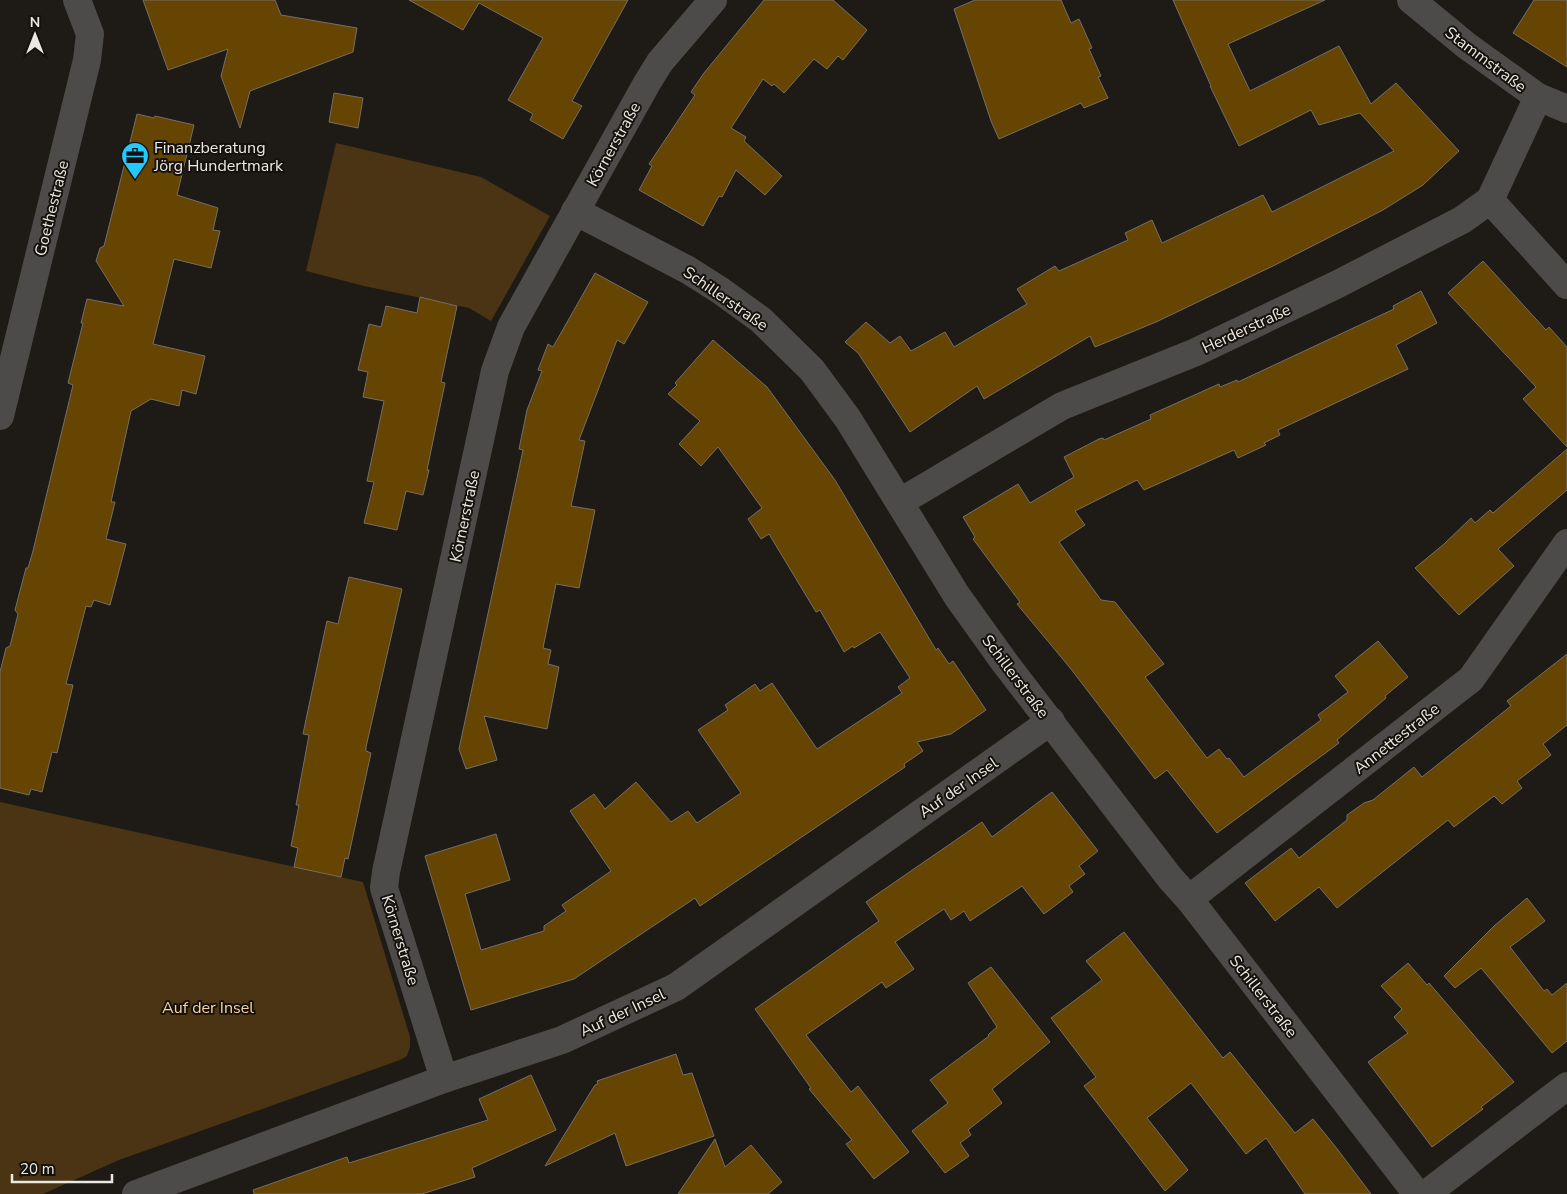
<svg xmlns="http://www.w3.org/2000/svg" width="1567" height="1194" font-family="'Nunito Sans',sans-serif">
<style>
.green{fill:#4a3413}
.building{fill:#664401;stroke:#746f68}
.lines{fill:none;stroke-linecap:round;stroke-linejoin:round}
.street{stroke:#4d4b49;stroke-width:28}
.labels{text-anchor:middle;stroke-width:4;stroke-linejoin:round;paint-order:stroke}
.street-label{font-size:16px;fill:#ebe8e4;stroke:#15110c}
.poi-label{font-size:16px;fill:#ebe8e4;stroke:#15110c;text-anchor:start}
.park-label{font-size:16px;fill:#fad49d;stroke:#15110c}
</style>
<rect width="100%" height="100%" fill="#1e1a15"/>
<g class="green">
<path d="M336,143L481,177L550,216L491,321L469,308L364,286L306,271Z"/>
<path d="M0,802L363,882L410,1037V1047L407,1056L400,1060L119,1160L43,1194H0Z"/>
</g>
<g class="building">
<path d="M143,0H275L281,15L357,28L353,52L250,91L240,128L221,76L228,49L168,70Z"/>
<path d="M409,0H628L572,101L582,106L563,139L530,120L533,114L508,100L543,38L479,3L463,30Z"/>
<path d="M764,0H833L867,30L843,60L838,56L827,69L814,59L784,93L774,84L772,86L763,79L731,128L746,137L744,141L782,176L765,195L736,170L722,197L719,196L703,226L639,190L652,166L649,164L695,95L691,92L704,73Z"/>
<path d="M975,0H1061L1071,23L1079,19L1092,48L1089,49L1101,76L1098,77L1108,98L1084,108L1081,103L999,139L991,121L954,9Z"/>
<path d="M1173,0H1325L1228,44L1250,91L1339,46L1371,104L1396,83L1459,151L1423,185L1383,210L1275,265L1156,322L1095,347L1090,336L984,399L977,386L910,432L858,353L845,342L866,322L890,343L900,336L911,351L945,332L954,347L1027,304L1017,289L1055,266L1059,271L1128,240L1125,233L1152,220L1162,243L1263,195L1272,212L1394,151L1360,113L1319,125L1311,110L1239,146L1210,86H1211Z"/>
<path d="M1534,0H1567V67L1513,33Z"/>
<path d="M334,93L363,98L358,128L329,122Z"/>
<path d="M137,114L154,118L155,116L194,125L177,195L218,208L213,230L220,231L211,268L174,259L153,344L205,356L196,394L182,390L179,406L151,399L131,411L111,502H115L106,539L126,544L110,605L94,600L91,607L86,606L66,684L73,685L57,753L52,752L42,792L31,789L29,795L0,788V672L6,648L10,646L18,614L15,610L26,568H28L33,551L73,385L68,383L83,323H81L87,299L124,306L96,261L100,248L104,246Z"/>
<path d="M1483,261L1546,330L1549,327L1567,347V447L1523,399L1536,387L1448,293Z"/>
<path d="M595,273L648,302L624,344L617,340L579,440L585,441L571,506L595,510L579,588L556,584L543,648L551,650L548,664L559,667L547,729L484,716L497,760L466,769L459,749L523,450L519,449L527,410L542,371L538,370L548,344L553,347Z"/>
<path d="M1421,291L1437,323L1396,345L1408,369L1278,430L1280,435L1264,443L1266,445L1238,458L1234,450L1144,490L1137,480L1075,511L1085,525L1059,542L1101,600L1115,602L1164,664L1145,677L1207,758L1219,749L1227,759L1229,758L1244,777L1321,720L1318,715L1348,692L1335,676L1378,641L1408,677L1385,696L1386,698L1337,740L1339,743L1217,833L1167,770L1155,779L1071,669L1017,604L1020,602L973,539L975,537L963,517L1018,484L1030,503L1074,477L1064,457L1099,439L1103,438L1104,440L1151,419L1150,415L1219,384L1220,387L1237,380L1238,382L1394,309L1393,306Z"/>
<path d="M420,297L457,306L441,382L445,383L427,470H429L423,495L406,491L397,530L364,523L374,482L367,481L384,401L363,397L368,372L358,370L369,324L381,327L386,306L417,313Z"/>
<path d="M713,340L767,387L835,480L936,650L938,648L949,664L953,661L986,710L951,734L917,742L923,751L904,764L905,767L700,906L695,898L574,979L471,1010L425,856L496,834L510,880L465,894L481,950L544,931V926L566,911L562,905L611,871L570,811L594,794L605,809L636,782L671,822L688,811L697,823L741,793L698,730L728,710L725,705L755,684L760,691L772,683L817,749L902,693L898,687L910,678L880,632L854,648L853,646L844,652L820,610L816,612L769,534L761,539L748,519L762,508L718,447L701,466L679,444L700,421L668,394L677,385L675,383Z"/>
<path d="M1567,449V490L1498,549L1514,566L1459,615L1415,568L1444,544L1471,518L1475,523L1490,510L1493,513Z"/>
<path d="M349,577L402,589L366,747V751L371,753L348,859L345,858L341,877L294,867L298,848L291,846L299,805H296L309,735L303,734L320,653L327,621L338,624Z"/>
<path d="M1567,654V725L1543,744L1551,755L1517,781L1522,788L1502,804L1494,796L1454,827L1448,820L1337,908L1319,887L1275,921L1245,883L1291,848L1299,858L1347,820V815L1364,803L1373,800L1414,767L1422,777L1511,706L1507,701Z"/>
<path d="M1052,792L1098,851L1079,866L1085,874L1069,886L1073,892L1044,914L1022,886L970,921L964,911L951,920L944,909L895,942L914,969L886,988L882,982L806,1035L851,1092L858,1086L909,1152L874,1179L846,1144L852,1140L809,1089L811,1088L755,1009L879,921L866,902L982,822L992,837Z"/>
<path d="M1527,898L1545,921L1510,947L1544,991L1547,989L1552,995L1567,983V1041L1552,1053L1481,968L1455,988L1444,976L1494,926Z"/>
<path d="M1124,932L1223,1058L1230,1052L1295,1133L1313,1119L1338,1150L1371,1194H1305L1266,1138L1246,1154L1191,1083L1147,1118L1188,1170L1165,1191L1084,1086L1096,1077L1051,1018L1102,980L1086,961Z"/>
<path d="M1408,963L1427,985L1429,983L1514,1082L1481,1107L1483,1109L1432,1147L1368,1062L1408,1033L1394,1017L1402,1009L1381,986Z"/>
<path d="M991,967L1050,1042L992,1089L1002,1103L968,1130L971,1135L960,1143L969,1156L945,1173L912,1131L948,1103L930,1080L989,1036L988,1035L997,1027L968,983Z"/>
<path d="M676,1054L683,1075L692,1073L714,1136L626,1166L615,1133L545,1166L595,1085L598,1084L597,1081Z"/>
<path d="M531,1075L556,1130L472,1168L475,1177L422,1194H254L253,1190L347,1157L349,1163L488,1120L479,1099Z"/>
<path d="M715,1139L725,1167L751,1145L782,1182L768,1194H678Z"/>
</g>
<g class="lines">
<g class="street">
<path d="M1411,0L1467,46L1538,97L1567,109"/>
<path d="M1490,200L1567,285"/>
<path d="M575,211L688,270L721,291L761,320L812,370L848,419L957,596L1005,663L1170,878L1189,899L1417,1194"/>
<path d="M0,416L87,60L90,34L77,0"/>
<path d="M900,502L1062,406L1196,352L1336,285L1462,220L1490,200L1538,97"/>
<path d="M1189,899L1471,679L1567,543"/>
<path d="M444,1079L384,888L386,872L495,371L511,327L647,83L660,62L713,0"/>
<path d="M136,1194L444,1079L562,1040L676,987L1051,721"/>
<path d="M1426,1194L1567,1086"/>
</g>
</g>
<defs>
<symbol id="office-pin" viewBox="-11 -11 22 30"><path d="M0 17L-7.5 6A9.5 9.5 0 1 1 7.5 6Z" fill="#22c9fd" stroke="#15110c"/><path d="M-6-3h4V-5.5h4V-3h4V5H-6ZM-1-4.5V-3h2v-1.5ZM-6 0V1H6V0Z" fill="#111"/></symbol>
</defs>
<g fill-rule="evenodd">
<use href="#office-pin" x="119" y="140" width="32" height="43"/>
</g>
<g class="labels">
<g class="street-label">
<text transform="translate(1486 59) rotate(37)" y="6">Stammstraße</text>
<text transform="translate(613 144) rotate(-61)" y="6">Körnerstraße</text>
<text transform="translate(51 208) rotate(-76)" y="6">Goethestraße</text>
<text transform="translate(726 298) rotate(35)" y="6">Schillerstraße</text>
<text transform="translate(1246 328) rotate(-25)" y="6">Herderstraße</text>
<text transform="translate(464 516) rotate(-78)" y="6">Körnerstraße</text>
<text transform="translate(1016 676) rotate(53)" y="6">Schillerstraße</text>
<text transform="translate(1396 738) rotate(-38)" y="6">Annettestraße</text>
<text transform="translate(958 787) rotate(-35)" y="6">Auf der Insel</text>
<text transform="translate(401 940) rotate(73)" y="6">Körnerstraße</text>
<text transform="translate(1264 996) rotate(52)" y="6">Schillerstraße</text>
<text transform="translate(622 1012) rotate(-25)" y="6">Auf der Insel</text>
</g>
<g class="poi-label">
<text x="154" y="153">Finanzberatung<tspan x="154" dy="18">Jörg Hundertmark</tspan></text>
</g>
<g class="park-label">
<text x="208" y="1013">Auf der Insel</text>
</g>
</g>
<g transform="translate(35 35)" stroke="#15110c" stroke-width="4" paint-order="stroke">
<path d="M0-4L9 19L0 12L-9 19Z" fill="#ebe8e4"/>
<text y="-8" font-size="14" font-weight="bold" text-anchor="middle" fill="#ebe8e4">N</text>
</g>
<path d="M12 1174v8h100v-8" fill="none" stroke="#ebe8e4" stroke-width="2.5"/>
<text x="20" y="1174" font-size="15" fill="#ebe8e4" stroke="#15110c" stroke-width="4" paint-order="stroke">20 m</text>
</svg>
